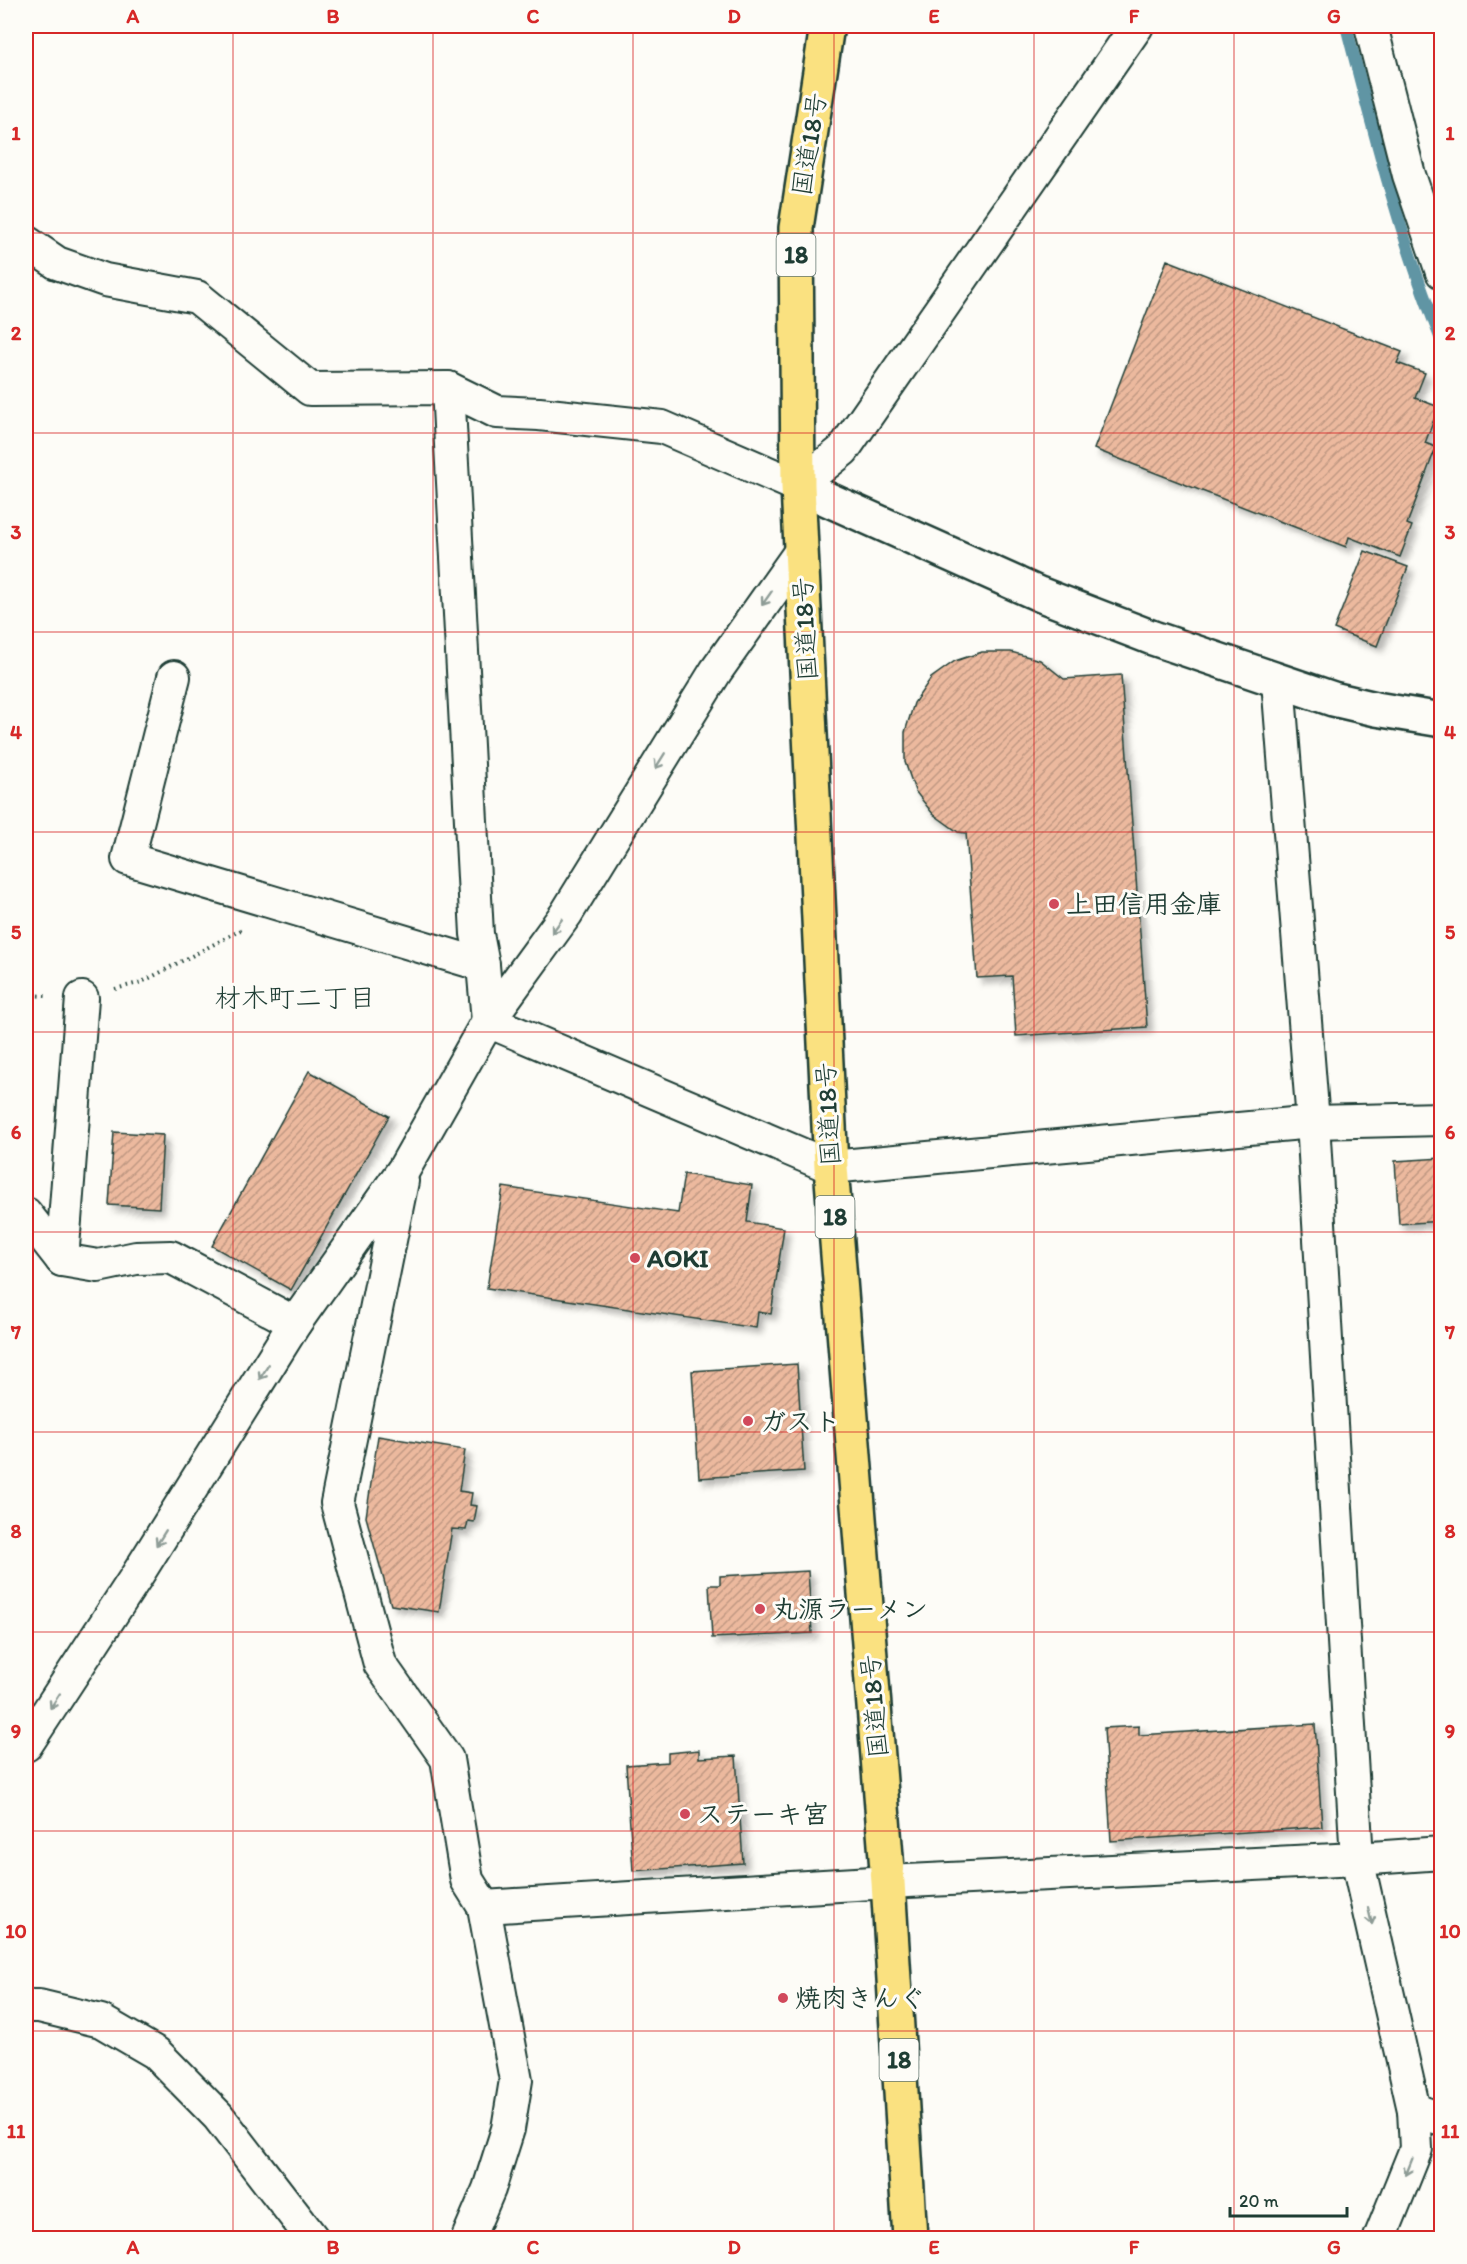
<svg xmlns="http://www.w3.org/2000/svg" width="1467" height="2264" font-family="Itim,'Klee One',sans-serif">
<style>
.lines{fill:none;stroke-linecap:round;stroke-linejoin:round}
.stream{stroke:#6095a4;stroke-width:12}
.building{fill:url(#building-hatch);stroke:#1f3d34;stroke-width:1.5;filter:url(#shadow)}
.street-casing{stroke:#1f3d34;stroke-width:36}
.secondary-casing{stroke:#1f3d34;stroke-width:38}
.highway-casing{stroke:#1f3d34;stroke-width:38}
.path{stroke:#1f3d34;stroke-width:4;stroke-dasharray:1.5 4.5;stroke-linecap:butt}
.street{stroke:#fdfcf7;stroke-width:32}
.secondary{stroke:#fdfcf7;stroke-width:33}
.highway{stroke:#fae180;stroke-width:33}
.oneway{stroke:#8e9c96}
.grid{fill:none;stroke:#d62828;stroke-width:1.5;stroke-opacity:0.55}
.poi-dot{fill:#d1495b;stroke:#fdfcf7;stroke-width:2}
.labels{text-anchor:middle;stroke-width:6;stroke-linejoin:round;paint-order:stroke}
.shield{fill:#fdfcf7;stroke:#62766e;stroke-width:1.5}
.shield-label{font-size:24px;font-weight:bold;fill:#1f3d34}
.street-label{font-size:26px;fill:#1f3d34;stroke:#fdfcf7}
.poi-label{font-size:26px;font-weight:bold;fill:#1f3d34;stroke:#fdfcf7;text-anchor:start}
.neighbourhood-label{font-size:27px;fill:#1f3d34;stroke:#fdfcf7}
.neatline{fill:none;stroke:#d62828;stroke-width:2}
.grid-label{font-size:20px;text-anchor:middle;font-weight:bold;fill:#d62828}
</style>
<defs>
<pattern id="building-hatch" width="6" height="6" patternUnits="userSpaceOnUse" patternTransform="scale(1.5)"><rect width="6" height="6" fill="#ecb99e"/><path d="M-1 1l2-2M0 6l6-6M5 7l2-2" fill="none" stroke="#bf9882"/></pattern>
<filter id="shadow"><feDropShadow dx="5.5" dy="5.5" stdDeviation="3" flood-color="#0004"/></filter>
</defs>
<rect width="100%" height="100%" fill="#fdfcf7"/>
<filter id="ink" filterUnits="userSpaceOnUse"><feTurbulence type="fractalNoise" baseFrequency=".0167" numOctaves="2"/><feDisplacementMap in="SourceGraphic" scale="12" xChannelSelector="R" yChannelSelector="G"/><feConvolveMatrix kernelMatrix="1 2 1 2 8 2 1 2 1" color-interpolation-filters="sRGB"/></filter>
<g filter="url(#ink)">
<g class="lines">
<path class="stream" d="M1346,26C1374,133 1400,239 1442,342"/>
</g>
<g class="building">
<path d="M1167,260L1402,352L1397,363L1425,373L1415,398L1439,407L1425,443L1436,447L1407,524L1412,526L1400,557L1349,537L1346,547L1094,449Z"/>
<path d="M1365,551L1408,567L1377,646L1334,629Z"/>
<path d="M982,652H1011L1040,660L1064,679L1121,675L1147,1027L1016,1036L1012,976L977,978L966,833L958,832L933,814L915,791L905,762V732L914,703L931,678L955,661Z"/>
<path d="M309,1071L389,1116L291,1290L212,1246Z"/>
<path d="M114,1132L163,1135L159,1208L109,1205Z"/>
<path d="M1442,1158V1221L1399,1224L1395,1161Z"/>
<path d="M684,1174L752,1185L747,1222L784,1228L771,1314L758,1312L756,1328L487,1288L503,1187L678,1213Z"/>
<path d="M797,1364L804,1471L699,1478L692,1371Z"/>
<path d="M378,1436L465,1450L459,1491L472,1493L470,1505L477,1506L474,1522L468,1521L466,1530L452,1529L439,1612L391,1605L366,1517Z"/>
<path d="M808,1571L812,1633L712,1638L709,1585H720V1576Z"/>
<path d="M1315,1724L1322,1827L1111,1841L1104,1728L1139,1726V1735Z"/>
<path d="M699,1750V1758L736,1756L743,1863L633,1871L626,1765L668,1762V1753Z"/>
</g>
<g class="lines">
<defs>
<g id="street">
<path d="M1371,26L1409,175L1442,272"/>
<path d="M26,242L57,263L105,280L197,297L310,389L448,388L497,412L539,414L662,427L798,486L843,450L1137,26"/>
<path d="M448,388L477,934L483,965L488,1021"/>
<path d="M174,677L128,859L483,965"/>
<path d="M1278,681L1313,1122L1357,1859L1414,2110L1416,2149L1380,2238"/>
<path d="M82,998L62,1260L98,1266L136,1258L171,1257L295,1323"/>
<path d="M488,1021L831,1167L1313,1122L1442,1119"/>
<path d="M402,1181L337,1503L380,1664L447,1759L467,1880L484,1907L516,2080L508,2129L489,2189L468,2238"/>
<path d="M26,1214L62,1260"/>
<path d="M26,1745L136,1577L295,1323L404,1169L488,1021L566,914L716,671L801,551"/>
<path d="M484,1907L888,1882L1357,1859L1442,1853"/>
<path d="M26,2006H39L101,2021L156,2053L218,2116L312,2238"/>
<path d="M1414,2110L1442,2119"/>
</g>
<path id="secondary" d="M798,486L1039,594L1153,638L1333,699L1376,709L1442,720"/>
<path id="highway" d="M827,26L796,228L798,486L831,1167L888,1882L910,2238"/>
</defs>
<use href="#street" class="street-casing"/>
<use href="#secondary" class="secondary-casing"/>
<use href="#highway" class="highway-casing"/>
<g class="path">
<path d="M115,989L142,982L241,930"/>
<path d="M26,995L46,996"/>
</g>
<use href="#street" class="street"/>
<use href="#secondary" class="secondary"/>
<use href="#highway" class="highway"/>
</g>
<defs><path id="oneway-shaft" d="M-6 0H5M1.5-3L5.5 0L1.5 3" fill="none" stroke-width="1.6" stroke-linecap="round" stroke-linejoin="round" transform="scale(1.5)"/></defs>
<g class="oneway">
<use href="#oneway-shaft" transform="translate(767 598) rotate(125)"/>
<use href="#oneway-shaft" transform="translate(660 761) rotate(122)"/>
<use href="#oneway-shaft" transform="translate(557 926) rotate(126)"/>
<use href="#oneway-shaft" transform="translate(264 1372) rotate(122)"/>
<use href="#oneway-shaft" transform="translate(161 1538) rotate(122)"/>
<use href="#oneway-shaft" transform="translate(55 1701) rotate(123)"/>
<use href="#oneway-shaft" transform="translate(1370 1916) rotate(77)"/>
<use href="#oneway-shaft" transform="translate(1409 2167) rotate(112)"/>
</g>
</g>
<path class="grid" d="M233,26V2238M433,26V2238M633,26V2238M834,26V2238M1034,26V2238M1234,26V2238M26,233H1442M26,433H1442M26,632H1442M26,832H1442M26,1032H1442M26,1232H1442M26,1432H1442M26,1632H1442M26,1831H1442M26,2031H1442"/>
<g class="poi-dot">
<circle cx="1054" cy="904" r="6"/>
<circle cx="635" cy="1258" r="6"/>
<circle cx="748" cy="1421" r="6"/>
<circle cx="760" cy="1609" r="6"/>
<circle cx="685" cy="1814" r="6"/>
<circle cx="783" cy="1998" r="6"/>
</g>
<g class="labels">
<g class="shield">
<rect x="776.5" y="234" width="39" height="42" rx="4.5"/>
<rect x="815.5" y="1196" width="39" height="42" rx="4.5"/>
<rect x="879.5" y="2039" width="39" height="42" rx="4.5"/>
</g>
<g class="shield-label">
<text x="796" y="263">18</text>
<text x="835" y="1225">18</text>
<text x="899" y="2068">18</text>
</g>
<g class="street-label">
<text transform="translate(809 144) rotate(-81)" y="9">国道18号</text>
<text transform="translate(805 629) rotate(-93)" y="9">国道18号</text>
<text transform="translate(828 1114) rotate(-93)" y="9">国道18号</text>
<text transform="translate(874 1706) rotate(-95)" y="9">国道18号</text>
</g>
<g class="poi-label">
<text x="1066" y="913">上田信用金庫</text>
<text x="647" y="1267">AOKI</text>
<text x="760" y="1430">ガスト</text>
<text x="772" y="1618">丸源ラーメン</text>
<text x="697" y="1823">ステーキ宮</text>
<text x="795" y="2007">焼肉きんぐ</text>
</g>
<g class="neighbourhood-label">
<text x="295" y="1007">材木町二丁目</text>
</g>
</g>
<rect width="1467" height="2264" fill="none" stroke="#fdfcf7" stroke-width="66"/>
<path d="M1230 2207v9h117v-9" fill="none" stroke="#1f3d34" stroke-width="3"/>
<text x="1239" y="2207" font-size="18" fill="#1f3d34" stroke="#fdfcf7" stroke-width="4.5" paint-order="stroke">20 m</text>
<rect x="33" y="33" width="1401" height="2198" class="neatline"/>
<g class="grid-label">
<text x="133" y="23">A</text>
<text x="333" y="23">B</text>
<text x="533" y="23">C</text>
<text x="734" y="23">D</text>
<text x="934" y="23">E</text>
<text x="1134" y="23">F</text>
<text x="1334" y="23">G</text>
<text x="16" y="140">1</text>
<text x="1450" y="140">1</text>
<text x="16" y="340">2</text>
<text x="1450" y="340">2</text>
<text x="16" y="539">3</text>
<text x="1450" y="539">3</text>
<text x="16" y="739">4</text>
<text x="1450" y="739">4</text>
<text x="16" y="939">5</text>
<text x="1450" y="939">5</text>
<text x="16" y="1139">6</text>
<text x="1450" y="1139">6</text>
<text x="16" y="1339">7</text>
<text x="1450" y="1339">7</text>
<text x="16" y="1538">8</text>
<text x="1450" y="1538">8</text>
<text x="16" y="1738">9</text>
<text x="1450" y="1738">9</text>
<text x="16" y="1938">10</text>
<text x="1450" y="1938">10</text>
<text x="16" y="2138">11</text>
<text x="1450" y="2138">11</text>
<text x="133" y="2254">A</text>
<text x="333" y="2254">B</text>
<text x="533" y="2254">C</text>
<text x="734" y="2254">D</text>
<text x="934" y="2254">E</text>
<text x="1134" y="2254">F</text>
<text x="1334" y="2254">G</text>
</g>
</svg>
